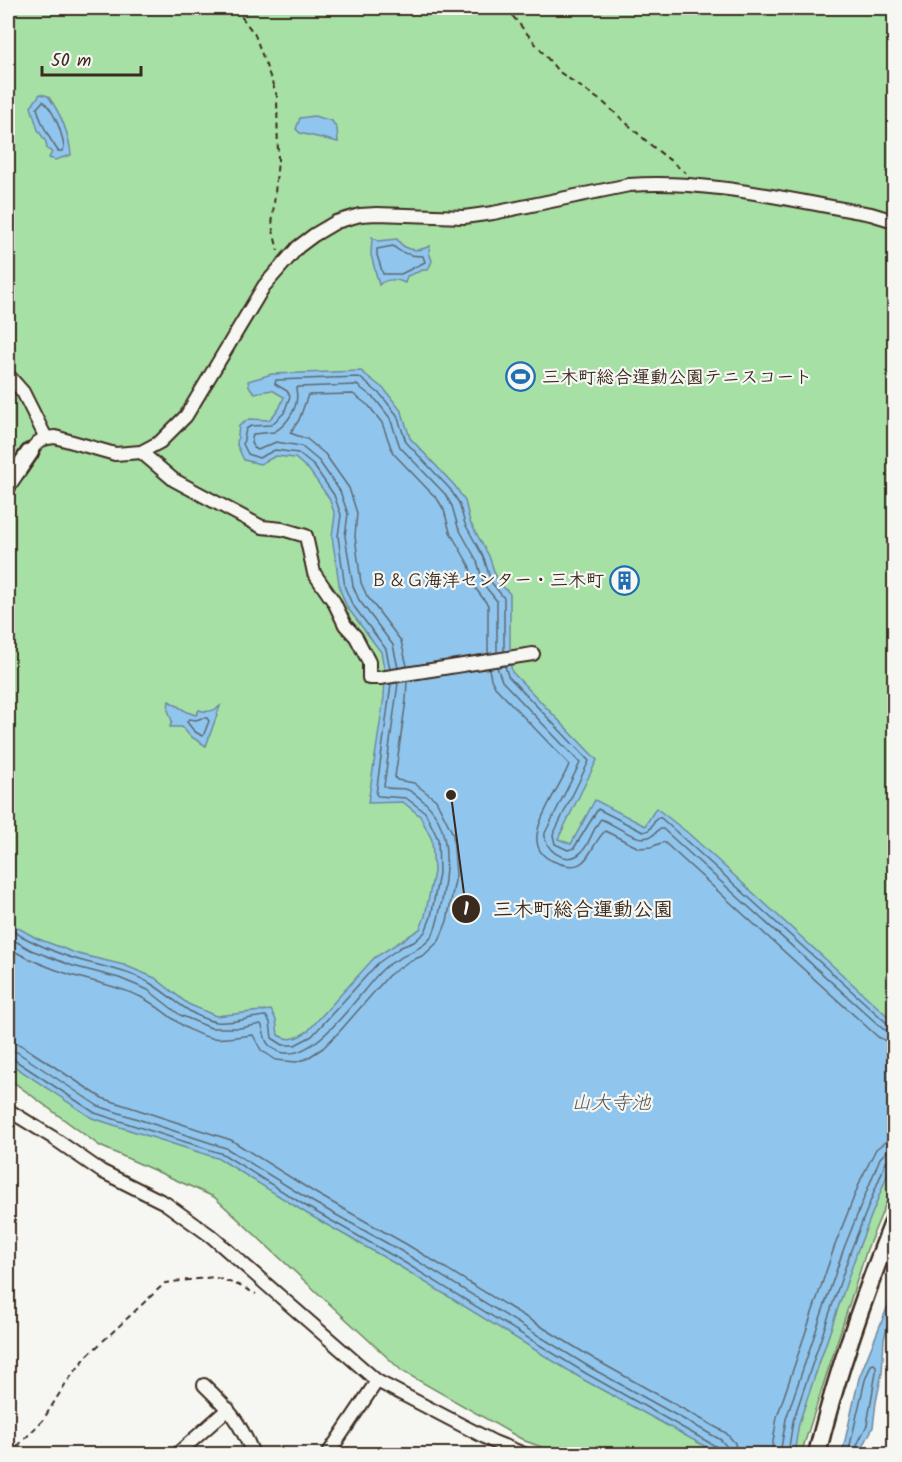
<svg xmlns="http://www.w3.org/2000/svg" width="902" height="1462" font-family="Kalam,'Klee One',sans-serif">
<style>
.green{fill:#a6e0a5;stroke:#708562;stroke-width:1.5}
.water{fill:#90c6ee;stroke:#6e889b;stroke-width:1.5}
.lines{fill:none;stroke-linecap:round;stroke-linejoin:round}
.shore{stroke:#5d6871;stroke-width:1.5}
.minor-casing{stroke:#3b2a1e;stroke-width:16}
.tertiary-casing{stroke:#3b2a1e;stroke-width:21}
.path{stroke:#3b2a1e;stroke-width:2;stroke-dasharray:6 4.5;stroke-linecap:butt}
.minor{stroke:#f6f6f2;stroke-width:12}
.tertiary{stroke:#f6f6f2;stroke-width:16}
.labels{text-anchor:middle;stroke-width:4.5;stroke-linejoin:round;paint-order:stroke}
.poi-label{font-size:18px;font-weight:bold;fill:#3b2a1e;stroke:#f6f6f2;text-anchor:start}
.water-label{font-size:20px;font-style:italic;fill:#54595c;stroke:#f6f6f2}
.leader{fill:none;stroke:#3b2a1e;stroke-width:2}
.callout-dot{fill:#3b2a1e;stroke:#f6f6f2;stroke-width:2}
.mark-label{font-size:18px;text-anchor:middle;font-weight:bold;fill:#fff}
.callout-label{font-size:20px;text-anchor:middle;font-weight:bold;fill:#3b2a1e;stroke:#f6f6f2;stroke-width:4.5;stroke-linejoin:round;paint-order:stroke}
</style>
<rect width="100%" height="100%" fill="#f6f6f2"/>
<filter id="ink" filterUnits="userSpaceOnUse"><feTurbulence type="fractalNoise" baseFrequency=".0167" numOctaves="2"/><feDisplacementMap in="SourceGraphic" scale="12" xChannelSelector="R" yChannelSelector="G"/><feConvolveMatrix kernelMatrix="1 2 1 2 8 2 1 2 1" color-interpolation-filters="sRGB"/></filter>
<g filter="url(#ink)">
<path class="green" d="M8,8H894V1184L867,1249L801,1454H561L525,1441L402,1371L214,1197L100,1146L8,1078Z"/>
<g class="water">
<path d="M40,94L48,96C61,114 69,132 71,155L55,160L49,158L52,152L47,149L46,142L38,130L31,107Z"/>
<path d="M314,116L332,121L337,129L338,142L300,133L296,129L300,118Z"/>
<path d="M372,237L378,241L397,239C405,252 417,252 430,246L429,252L432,261L428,270H423L407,276L405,283C397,279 386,278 379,285L371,255Z"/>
<path d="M361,371L385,390L402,412L410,438L455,486L465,501L470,522L489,556L497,580L510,594V660L512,672L597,760L558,839L571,844L595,800L645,826L656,808L688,833L894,1022V1158L857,1252L799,1423L794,1454H719L584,1380L394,1263L306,1213L220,1159L92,1118L8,1062V922L36,938L78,954L124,965L155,978L188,1004L216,1016L271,1010L276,1020L278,1035C290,1042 297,1038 308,1031L374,958L420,929L425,916L434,872L432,840L420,816L403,802L368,803L384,697L385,673L381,652L347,607L340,590L332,536L335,515L329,498L309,470L295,458L276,456L260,464L244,460L237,445L239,426L249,419L269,420L279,409L284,397L272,390L255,393L249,387L248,381L272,374Z"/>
<path d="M169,701L187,712L196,715L199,710C207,713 214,711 220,706L206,746L190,736L182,727H170L172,721L168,710Z"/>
<path d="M894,1279V1303L884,1339L882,1373L876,1402L873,1427L863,1447L862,1454H842L859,1378L891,1298V1287Z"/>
</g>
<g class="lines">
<g class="shore">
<path d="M43,101C55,112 62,132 64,148L62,151H58C49,138 41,124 37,108Z"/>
<path d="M393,246C401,254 412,256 423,256L425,262L401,274H383L377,255V249Z"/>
<path d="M407,666L401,641L367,596L361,583L355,536L357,513L349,488L325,454L307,439L290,433L299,420L308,395L353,394L369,406L382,423L393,453L438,500L444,510L450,532L469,565L476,589L488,605V654"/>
<path d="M505,666L508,676L589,761L553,835L555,844L568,850L574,848L598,809L643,832L649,830L657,818H661L888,1024L894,1026"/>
<path d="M497,667L502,681L580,763L545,833C543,849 564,864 578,855C589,848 592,829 601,819C619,826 644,851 659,829H663L883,1029L894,1033"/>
<path d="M398,668L393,645L359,600L353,586L345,536L348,514L340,491L319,461L301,446L276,442L258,450L254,448L251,443L253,434L274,432C288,424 300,406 296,389L298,387L357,385L376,400L390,418L400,447L445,494L452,506L458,527L477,561L484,585L497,601V652"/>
<path d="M390,669L386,649L352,604L345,588L338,536L341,515L334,495L314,466L298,453L275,450L259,458L248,454L243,444L246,429L251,426L271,425L284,413L290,396L287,391L275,384L276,380L359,377L381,395L397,415L406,442L450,489L459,503L465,524L484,558L491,582L504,598V651"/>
<path d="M489,669L491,679L495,687L569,764C561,790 512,844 553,861C590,877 586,850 605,831L639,848L651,847L664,842L878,1037L886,1041L894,1042"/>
<path d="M202,718H207L209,721L204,734L202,736L194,731L187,722L189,719L196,720Z"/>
<path d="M8,929C30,941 54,953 79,960C103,967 131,971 153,985C172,997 192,1018 216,1022C232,1024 250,1017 266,1016L270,1022L272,1038L283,1045H295L312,1036L378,963L401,947L414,942L425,932L431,917L439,873L438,839L425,812L406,798L378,796L376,794L391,684"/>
<path d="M8,937L31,950L73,966L119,978L148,990L180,1015L211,1028H240L261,1024C265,1031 263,1040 269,1045C306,1081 360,990 383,969C396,957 423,950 432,936C438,925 439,912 442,901C448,866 452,823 421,799C416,795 411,790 405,789C400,788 393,789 387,788L384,786L398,683"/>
<path d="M8,948C28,959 49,968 71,975C94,982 118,986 141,997C165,1009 182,1032 212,1038C225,1040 240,1036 253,1035L261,1050L276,1060L296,1062L306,1059L323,1048L340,1031L389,975L408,962L424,955L439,941L447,921L456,875L453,834L436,800L414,783L397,780L395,777L406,700L407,681"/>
<path d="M8,1041L21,1045L102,1098L231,1140L317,1194L406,1244L596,1360L726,1433L735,1443L737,1454"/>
<path d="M8,1050L17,1052L98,1106L226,1148L313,1202L401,1251L591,1368L721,1440L727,1447L728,1454"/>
<path d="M8,1058L13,1059L95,1113L223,1154L309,1208L397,1258L587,1374L717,1447L720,1454"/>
<path d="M771,1454L777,1417L835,1245L861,1179L876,1149L885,1142L894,1141"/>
<path d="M780,1454L786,1419L844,1248L880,1158L886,1152L894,1150"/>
<path d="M788,1454L793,1421L851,1250L886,1162L889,1159L894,1158"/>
<path d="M848,1454L865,1380L871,1365L874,1364L876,1366V1372L867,1425L857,1445V1454"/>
</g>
<defs>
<g id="minor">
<path d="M8,375L23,392L46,438"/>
<path d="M30,452C37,441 42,438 55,437L115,454L141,452L160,442L186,416L264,286L298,247L314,235L336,222L360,215L377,214L464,217L493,213L629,185C710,179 792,201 871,214L894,221"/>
<path d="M141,452L174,480L262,527L282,529L306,536L314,573L334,602L345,625L356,637L369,662V678H380L533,654"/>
<path d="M8,1110L52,1137L101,1171L165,1203L211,1236L377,1381"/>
<path d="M204,1385C229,1409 240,1422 253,1454"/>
<path d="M177,1454L228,1409"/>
<path d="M328,1454L377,1381L494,1442L524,1454"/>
</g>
<g id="tertiary">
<path d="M8,484L30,452"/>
<path d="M817,1454C836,1375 864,1296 894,1220"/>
</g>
</defs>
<use href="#minor" class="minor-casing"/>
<use href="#tertiary" class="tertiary-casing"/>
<g class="path">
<path d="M235,8L255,35L277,96L278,160L272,226L278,251"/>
<path d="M506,8L558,71L604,103L652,146L686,173"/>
<path d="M10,1454L43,1420L66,1383L87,1356L165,1283L214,1277L238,1285L256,1294"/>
</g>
<use href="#minor" class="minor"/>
<use href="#tertiary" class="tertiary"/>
</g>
</g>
<defs>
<symbol id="stadium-ring" viewBox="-11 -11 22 22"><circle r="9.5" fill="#f6f6f2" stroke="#1f6fb2" stroke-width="1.5"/><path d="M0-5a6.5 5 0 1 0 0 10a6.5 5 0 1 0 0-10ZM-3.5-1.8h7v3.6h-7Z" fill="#1f6fb2"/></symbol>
<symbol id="building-ring" viewBox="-11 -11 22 22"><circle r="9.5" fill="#f6f6f2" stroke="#1f6fb2" stroke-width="1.5"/><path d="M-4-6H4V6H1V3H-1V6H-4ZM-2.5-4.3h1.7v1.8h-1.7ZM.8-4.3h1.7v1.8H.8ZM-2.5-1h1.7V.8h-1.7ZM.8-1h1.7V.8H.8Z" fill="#1f6fb2"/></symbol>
</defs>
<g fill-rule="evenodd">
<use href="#stadium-ring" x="504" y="360" width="33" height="33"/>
<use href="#building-ring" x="608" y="564" width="33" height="33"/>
</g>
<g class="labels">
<g class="poi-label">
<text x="542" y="383">三木町総合運動公園テニスコート</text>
<text x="604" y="586" text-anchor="end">Ｂ＆Ｇ海洋センター・三木町</text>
</g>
<g class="water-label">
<text x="611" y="1109">山大寺池</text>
</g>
</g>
<path class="leader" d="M451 795L466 909"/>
<g class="callout-dot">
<circle cx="451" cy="795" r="6"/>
<circle cx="466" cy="909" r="15"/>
</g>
<g class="mark-label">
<text x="466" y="915">1</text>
</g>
<g class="callout-label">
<text x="583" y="916">三木町総合運動公園</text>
</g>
<rect width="902" height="1462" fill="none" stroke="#f6f6f2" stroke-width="30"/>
<rect x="15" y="15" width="872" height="1432" fill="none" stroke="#3b2a1e" stroke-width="2" filter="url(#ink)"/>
<path d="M42 66v9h99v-9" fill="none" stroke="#3b2a1e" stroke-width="3"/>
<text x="51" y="66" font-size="18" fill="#3b2a1e" stroke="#f6f6f2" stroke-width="4.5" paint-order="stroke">50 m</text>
</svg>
